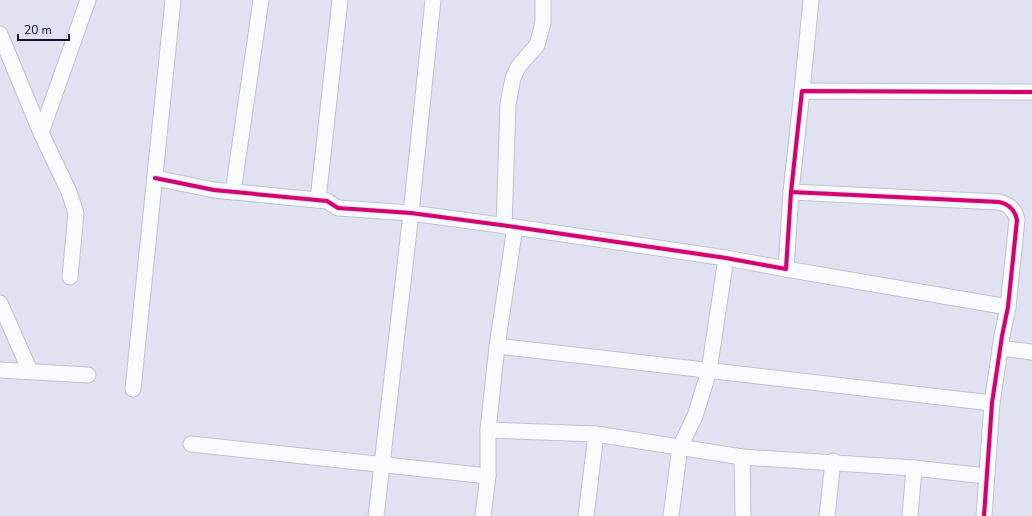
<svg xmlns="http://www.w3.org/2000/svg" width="1032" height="516" font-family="'Nunito Sans',sans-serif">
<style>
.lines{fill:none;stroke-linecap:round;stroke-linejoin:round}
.minor-casing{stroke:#bfc0d3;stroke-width:17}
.minor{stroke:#fafbfd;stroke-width:15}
.cycleway-casing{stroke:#dadcf8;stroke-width:6}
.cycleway{stroke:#d6006c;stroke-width:4}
</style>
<rect width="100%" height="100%" fill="#e1e2f1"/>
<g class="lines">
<defs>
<g id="minor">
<path d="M0,34L41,133L69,192L76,213L70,277"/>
<path d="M802,91L811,0"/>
<path d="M41,133L88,0"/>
<path d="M155,178L214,190L327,201L338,208L411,213L515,227L726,258L786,269L791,192L802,91L1032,92"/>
<path d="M233,192L261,0"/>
<path d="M791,192L999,202C1009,204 1015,210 1017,220L1008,307L1002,336L992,403L984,516"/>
<path d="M318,200L340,0"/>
<path d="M504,226L508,104L513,78L518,67L537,45L543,23V0"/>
<path d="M786,269L1008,307"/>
<path d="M0,303L30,371"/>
<path d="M497,346L992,403"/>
<path d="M1000,348L1032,352"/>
<path d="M0,370L88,375"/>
<path d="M133,389L173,0"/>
<path d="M488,430L596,434L742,457L914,468L986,476"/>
<path d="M191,444L488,476"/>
<path d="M742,457L743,516"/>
<path d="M376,516L411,213L433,0"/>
<path d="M483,516L488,476V430L497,346L515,227"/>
<path d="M586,516L596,434"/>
<path d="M671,516L680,447L695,416L709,371L726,258"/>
<path d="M827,516L833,461"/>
<path d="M910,516L914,468"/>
</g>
</defs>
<use href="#minor" class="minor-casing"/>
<use href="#minor" class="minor"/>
<defs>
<g id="cycleway">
<path d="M155,178L214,190L327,201L338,208L411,213L515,227L726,258L786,269L791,192L802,91L1032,92"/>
<path d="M791,192L999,202C1009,204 1015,210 1017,220L1008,307L1002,336L992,403L984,516"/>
</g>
</defs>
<use href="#cycleway" class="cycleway-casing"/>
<use href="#cycleway" class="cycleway"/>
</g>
<path d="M18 34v6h51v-6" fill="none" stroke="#12122a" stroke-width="2"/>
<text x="24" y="34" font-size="12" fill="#12122a" stroke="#dadcf8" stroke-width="3" paint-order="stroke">20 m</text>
</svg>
